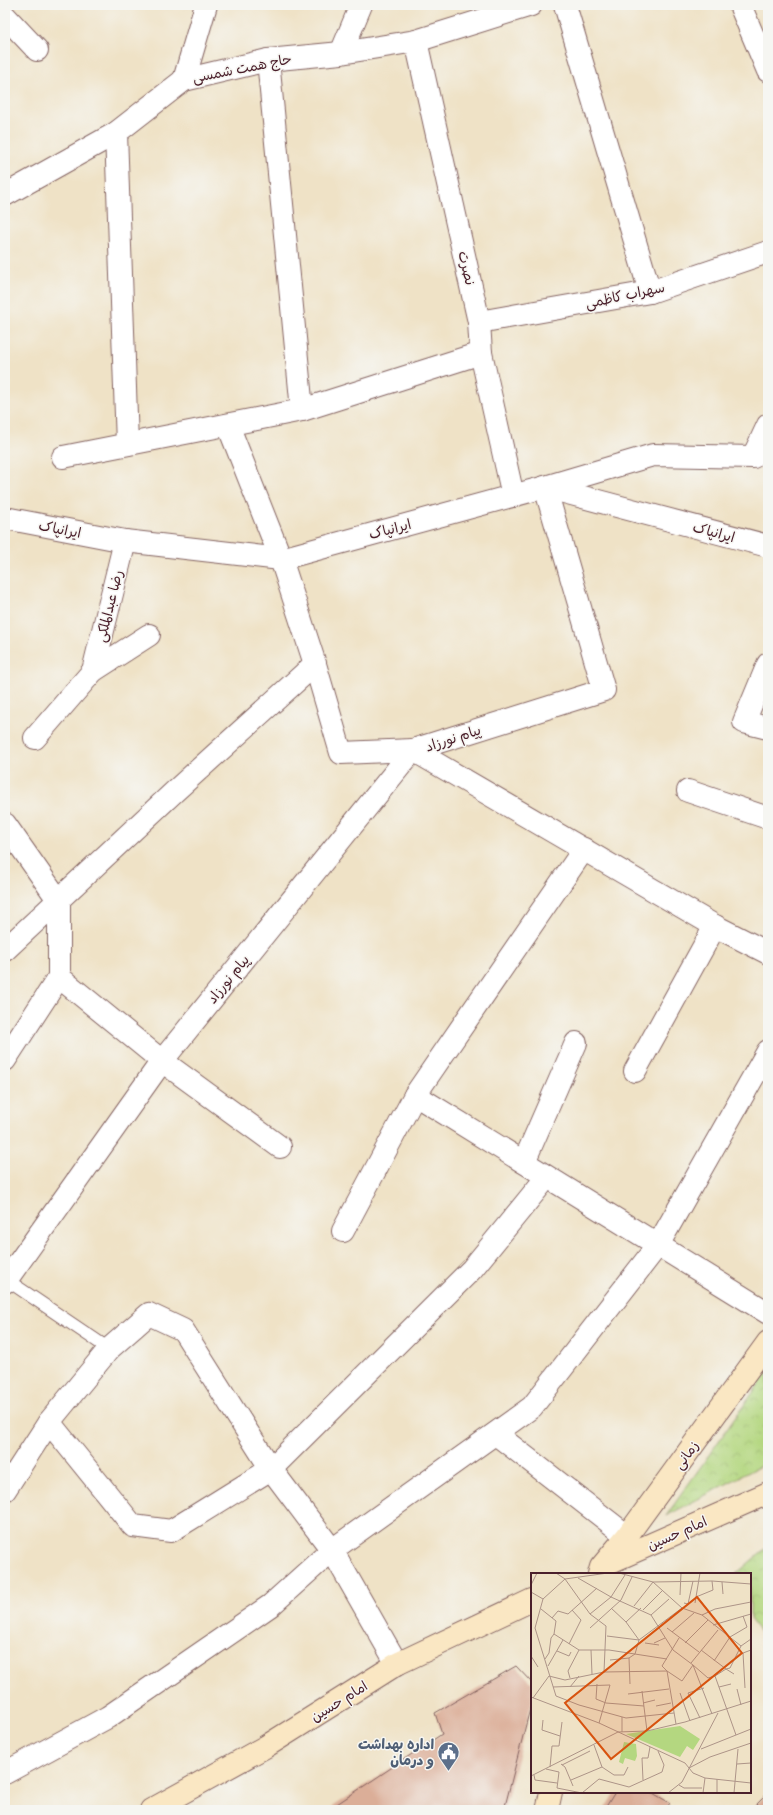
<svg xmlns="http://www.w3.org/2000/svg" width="773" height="1815" font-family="'Indie Flower','Playpen Sans Arabic',sans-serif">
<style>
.park{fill:url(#park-crowns);stroke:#7f7b56}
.building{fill:#dbae98}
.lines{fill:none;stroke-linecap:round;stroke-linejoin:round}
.lane-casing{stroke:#846361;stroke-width:14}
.street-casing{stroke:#846361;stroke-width:24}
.secondary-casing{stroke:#846361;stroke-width:24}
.lane{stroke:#fff;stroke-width:12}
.street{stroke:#fff;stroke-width:22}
.secondary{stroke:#fae7c3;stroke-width:22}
.labels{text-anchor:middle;stroke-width:3;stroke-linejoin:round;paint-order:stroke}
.street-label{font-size:14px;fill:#4a1f2b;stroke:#f6f6f2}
.service-label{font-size:14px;font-weight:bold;fill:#4e5e75;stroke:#f6f6f2;text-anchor:end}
.inset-road{fill:none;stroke:#ad9488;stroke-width:1}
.view{fill:#d8530f;fill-opacity:0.15;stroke:#d8530f;stroke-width:2}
.inset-edge{fill:none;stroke:#4a1f2b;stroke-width:2}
</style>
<defs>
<pattern id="park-crowns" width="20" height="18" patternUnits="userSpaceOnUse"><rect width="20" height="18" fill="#b4d780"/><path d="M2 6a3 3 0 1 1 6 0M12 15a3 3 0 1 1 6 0" fill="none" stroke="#9cb86f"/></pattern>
</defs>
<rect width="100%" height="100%" fill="#f6f6f2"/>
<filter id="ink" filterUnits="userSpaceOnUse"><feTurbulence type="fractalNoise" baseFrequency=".025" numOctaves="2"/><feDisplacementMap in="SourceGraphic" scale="8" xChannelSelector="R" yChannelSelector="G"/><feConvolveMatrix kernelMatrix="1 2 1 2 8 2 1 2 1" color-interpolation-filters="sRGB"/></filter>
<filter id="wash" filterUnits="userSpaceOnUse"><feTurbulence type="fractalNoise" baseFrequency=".012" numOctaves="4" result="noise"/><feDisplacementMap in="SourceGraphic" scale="16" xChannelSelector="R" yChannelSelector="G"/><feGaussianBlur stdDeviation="0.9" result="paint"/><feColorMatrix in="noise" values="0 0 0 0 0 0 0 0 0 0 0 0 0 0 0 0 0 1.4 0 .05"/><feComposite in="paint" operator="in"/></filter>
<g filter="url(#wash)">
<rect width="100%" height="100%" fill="#efe2c6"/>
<g class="park">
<path d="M768,1371V1462L666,1516Z"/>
<path d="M768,1546V1643L750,1619V1574H736Z"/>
</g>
<g id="blocks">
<g class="building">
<path d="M516,1666L532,1683V1701L504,1810H328L442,1734L435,1713Z"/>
<path d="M615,1792H651L670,1803L665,1810H604Z"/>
<path d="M768,1793V1810H751Z"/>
</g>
</g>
</g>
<g filter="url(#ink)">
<use href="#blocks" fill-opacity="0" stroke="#846361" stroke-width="1"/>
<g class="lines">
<defs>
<path id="lane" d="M7,1280L109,1349"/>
<g id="street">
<path d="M565,5L650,292"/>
<path d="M740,5L768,71"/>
<path d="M5,16L37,50"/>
<path d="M416,41L479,322L481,353L513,496"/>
<path d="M341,53L361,5"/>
<path d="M268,60L302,410"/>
<path d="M184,80L206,5"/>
<path d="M116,133L127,444"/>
<path d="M5,195L116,133L184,80L268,60L341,53L416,41L531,5"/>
<path d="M479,322L650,292L768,252"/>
<path d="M228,425L281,559L315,664L341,753L413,750L715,926L768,953"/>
<path d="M63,457L302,410L481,353"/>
<path d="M5,518L125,541L281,559L545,487L768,546"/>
<path d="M768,664L744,722L768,728"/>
<path d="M93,671L125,541"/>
<path d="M35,738L93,671L149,635"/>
<path d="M688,791L768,818"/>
<path d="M5,824L59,901V977L162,1061L280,1147"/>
<path d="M5,950L174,792L315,664"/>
<path d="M5,1060L59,977"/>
<path d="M635,1071L715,926"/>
<path d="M415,1095L768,1313"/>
<path d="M524,1162L576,1043"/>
<path d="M343,1231L415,1095L584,849"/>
<path d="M5,1282L162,1061L413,750L604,690L545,487L653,455L753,457L768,425"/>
<path d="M49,1422L133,1526L171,1531L271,1469L472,1269L547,1177"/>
<path d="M496,1434L627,1536"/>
<path d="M5,1490L49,1422L109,1349L149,1314L183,1330L271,1469L332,1550L397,1664"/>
<path d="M5,1773L108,1717L271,1605L332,1550L532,1407L658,1245L768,1051"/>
</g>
<g id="secondary">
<path d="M606,1564L768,1493"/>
<path d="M599,1574L601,1567L627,1536L768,1342"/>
<path d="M151,1810L265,1747L397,1664L532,1600"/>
<path d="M547,1810L551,1792"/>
</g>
</defs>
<use href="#lane" class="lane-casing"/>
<use href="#street" class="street-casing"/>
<use href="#secondary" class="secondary-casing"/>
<use href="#lane" class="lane"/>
<use href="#street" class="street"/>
<use href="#secondary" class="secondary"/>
</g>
</g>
<defs>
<symbol id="civic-pin" viewBox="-11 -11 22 30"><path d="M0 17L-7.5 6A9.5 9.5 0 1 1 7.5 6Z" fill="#5c6f8a" stroke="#f6f6f2"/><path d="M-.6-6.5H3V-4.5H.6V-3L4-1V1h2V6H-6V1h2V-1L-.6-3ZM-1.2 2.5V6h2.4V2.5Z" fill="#fff"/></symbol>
</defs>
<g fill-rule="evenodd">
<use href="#civic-pin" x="436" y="1740" width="25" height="34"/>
</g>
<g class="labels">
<g class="street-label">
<text transform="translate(242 68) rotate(-11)" y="5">حاج همت شمسی</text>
<text transform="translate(467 268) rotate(77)" y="5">نصرت</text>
<text transform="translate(625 295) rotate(-12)" y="5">سهراب کاظمی</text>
<text transform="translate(60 529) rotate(11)" y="5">ایرانپاک</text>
<text transform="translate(390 529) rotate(-15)" y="5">ایرانپاک</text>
<text transform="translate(714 532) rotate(15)" y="5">ایرانپاک</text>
<text transform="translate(109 606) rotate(-76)" y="5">رضا عبدالملکی</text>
<text transform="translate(453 738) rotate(-18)" y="5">پیام نورزاد</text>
<text transform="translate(228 979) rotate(-51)" y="5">پیام نورزاد</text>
<text transform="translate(686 1455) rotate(-54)" y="5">زمانی</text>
<text transform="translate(677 1533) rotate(-24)" y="5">امام حسین</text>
<text transform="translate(339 1701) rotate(-32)" y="5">امام حسین</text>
</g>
<g class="service-label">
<text x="434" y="1749">اداره بهداشت<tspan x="434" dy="16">و درمان</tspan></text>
</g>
</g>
<g transform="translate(531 1573)">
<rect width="220" height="220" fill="#efe2c6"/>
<path d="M149,153L169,166L162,177L156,173L149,184L95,161ZM93,169L105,171L106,183L104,188L94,185L92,191L88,189Z" fill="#b4d780"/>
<path class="inset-road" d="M25,0L34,6L77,0M88,0L122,9L181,8L220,11M47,5L80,24L120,42L142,77L162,92L181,141M191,9L192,21M0,12L6,0M0,19L12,26M149,22L150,0M165,24L182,17L181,8M153,30L157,31L162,8M164,30L169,0M103,33L122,9L151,35L171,42L210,73L220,66M80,35L95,49L108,67L104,81L98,85L99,111M10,36L25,48L23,61L48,77H78L136,86M112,37L131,18M59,41L80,24L94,2M120,42L138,26M171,42L184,36L220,29M21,45L27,38L37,41L66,15M95,49L110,35M182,52L220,41M59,55L90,27L101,4M136,55L168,79M141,59L163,40M76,63L108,67L151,35M114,70L128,72M123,70L134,65M154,70L177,47M38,71L50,47L41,37M60,77L61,101M170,77L195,96L199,95L210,73M26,78L38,83L40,79M0,83L7,94M14,86L18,80L20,65L23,61M79,87L98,85M183,88L199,64L216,54L212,43M160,90L187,57M17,93L32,67M73,99L75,53L59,41L34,6L12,26L4,55L25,123L48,132L95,145L143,140M203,101L195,96L184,103L205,162M39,105L37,98L48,77M66,111L65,126L75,130L113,133M22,114L79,112L68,150M39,114L48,103M188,114L200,111M214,115L212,80L220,77M206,116L210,132M111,118L116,158M149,120L159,148M97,121L138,116M0,124L68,150L154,190L162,200L174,205L220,210M2,125L18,103L34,107L73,99L136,98L151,108L162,92L177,105L184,103M112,130L124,127M125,133L140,130M91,144V159M169,145L157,120L173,115M12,147L11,157L29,163M145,151L136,98L131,93L148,65M63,172L71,194L83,202H93L97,194M170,176L220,156M30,191L34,194L42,213M206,191L220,190M31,192L59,178M19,194L21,173H28L31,149M158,195L179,184L220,170M15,196L28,199L26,215L51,220M3,202L4,207L26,210M0,203L87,159L116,158L154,149L220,128M186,206V220M40,207L71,194M112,207L111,185H117L119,174M148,212L153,215H171M51,220L68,206L98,214L131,199L133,192L127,178M137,220L151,209L187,140M172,220L174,205M203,220L207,176"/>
<path class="view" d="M166,24L211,80L80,186L34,130Z"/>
<rect width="220" height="220" class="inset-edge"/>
</g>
<rect width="773" height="1815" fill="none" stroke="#f6f6f2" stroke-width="20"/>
</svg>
